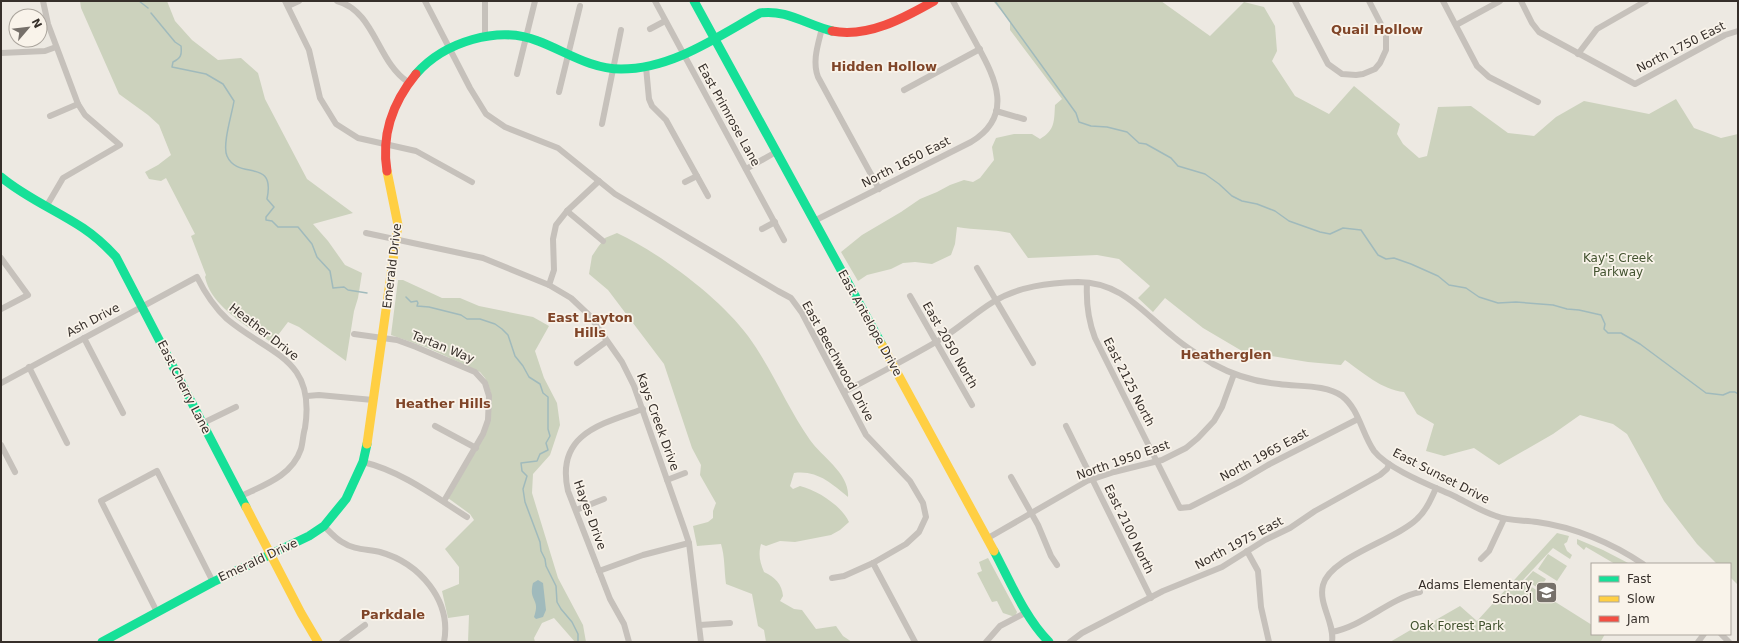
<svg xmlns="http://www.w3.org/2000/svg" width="1739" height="643" font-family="'DejaVu Sans',sans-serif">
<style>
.green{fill:#ccd2bd}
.water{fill:#a0babc}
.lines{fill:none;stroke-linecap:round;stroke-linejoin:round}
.stream{stroke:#a0babc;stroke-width:1.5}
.street{stroke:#c6c1bb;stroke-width:6}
.fast{stroke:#16e098;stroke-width:9}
.slow{stroke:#ffcf43;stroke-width:9}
.jam{stroke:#f24e42;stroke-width:9}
.labels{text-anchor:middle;stroke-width:3.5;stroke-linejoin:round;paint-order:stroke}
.street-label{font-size:12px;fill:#362f2a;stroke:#f9f3ea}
.park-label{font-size:12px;fill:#42532f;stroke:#f9f3ea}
.poi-label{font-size:12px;fill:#362f2a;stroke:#f9f3ea;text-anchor:end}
.neighbourhood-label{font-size:13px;font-weight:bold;fill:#804528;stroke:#f9f3ea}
</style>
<rect width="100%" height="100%" fill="#ede9e2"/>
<g class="green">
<path d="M80,1H167L175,21L192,40L218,60L241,58L258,73L265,99L307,179L353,213L313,224L328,241L345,265L362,273L358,298L354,311L346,361L299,327L288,322L272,343C249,327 211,307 205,277L206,275L191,236L195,234L166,178L161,181L149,179L145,172L158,165L171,155L159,125L148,115L119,94L81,8Z"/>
<path d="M993,1H1161L1210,36L1244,2L1264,7L1275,26L1277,51L1272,61L1295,96L1329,114L1354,86L1400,124L1397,134L1403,144L1419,158L1427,156L1438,107L1471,106L1508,133L1534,136L1556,117L1584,101L1649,114L1676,99L1694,128L1721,138L1738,134V585L1730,577V564H1717L1697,544L1664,501L1627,434L1613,424L1580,415L1553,434L1499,465L1474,448L1444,456L1426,451L1434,424L1417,414L1404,392C1382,390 1362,372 1345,360L1341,365L1308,362L1242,351L1203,328L1165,298L1153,312L1138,298L1150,286L1119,259L1097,255L1028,258L1010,233C992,229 975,230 957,227L955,244L951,255L932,264L915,262L903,263L891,269L867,275L858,281L841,252L862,235L901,212L920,199L937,192L950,185L964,180L973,182L980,178L994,160L992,147L996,138L1014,134H1032L1040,139C1055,130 1054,122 1055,105L1062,99L1010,30V21Z"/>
<path d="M617,233C660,253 720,298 748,336C772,369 787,407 810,440C822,457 850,474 848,497C831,483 817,470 794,473L790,486L793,489L800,486C817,490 842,506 849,522L840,530L831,535L795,542L780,541L766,546L761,544C758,555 760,562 764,572C775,577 782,584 783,596L780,601L794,609L802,610L816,629L836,626L843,636L852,642H766L764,630L758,626L752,594L726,584C724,570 725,557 721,544L697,546L693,526L708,522L713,518V511L716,503L700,475L701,465L692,448L664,364L608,290L589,274L592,256L598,247L605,238Z"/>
<path d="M398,280H403L442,298H460L479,306L533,317L549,326L535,351L544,378L557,403L560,425L550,455L533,474L532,493L558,578L583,625L586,642H575L554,618L542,623L534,638L535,642H468L469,615L448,618L442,591L459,584V567L445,549L474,520L470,514L448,498L480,444L491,393L485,378L480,372L428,348L391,335Z"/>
<path d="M1557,533L1569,536L1567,542L1564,544L1567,551L1572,555L1570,559L1553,548L1522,581L1592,625V634H1605L1601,641L1603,642H1390L1414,628L1427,625L1460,606L1477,621Z"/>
<path d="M1577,539L1603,550L1630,564H1615L1586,547L1584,550L1577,544Z"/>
<path d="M1548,554L1567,566L1557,581L1538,569Z"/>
<path d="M988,558L1017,612L1015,617L1003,613L997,601L992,602L977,573L982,571L979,562Z"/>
<path d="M1533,571L1546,579L1540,589L1525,580Z"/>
</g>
<path class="water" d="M538,580L543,583L546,610L543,617L536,619L534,617C541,598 528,602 533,583Z"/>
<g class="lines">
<g class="stream">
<path d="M139,1L148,8"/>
<path d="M995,1L1076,113L1079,122L1091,126L1107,127L1127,132L1139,143L1146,144L1171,158L1178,166L1205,174L1219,184L1232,196L1242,201L1257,204L1275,211L1289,221L1320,232L1330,234L1343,228L1361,230L1378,255L1386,259L1394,258L1411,264L1438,276L1449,285L1466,288L1479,297L1498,303L1516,302L1553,305L1567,309L1579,310L1601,315L1605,324L1604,329L1608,333H1621L1640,344L1706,393L1723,395L1730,392H1735L1738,394"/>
<path d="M151,13L175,42L181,46C182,55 181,58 173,62L172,67L206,74L223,84L234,101C232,114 222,145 227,156C238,181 276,157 267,199L274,207L266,217V220L272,221L278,227H298L312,244L317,257L330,271L333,288L344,287L348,290L367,293"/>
<path d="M406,297L411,302L417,301L418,303L417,306L429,307L461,315L467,319H480L495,324L502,329L508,335L515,356L523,366L529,377L540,384L543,393L548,397V429L550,436L546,443L548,450L540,454L537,461L521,463L522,471L527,476L523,489L525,502L540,542L541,551L545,559L546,566L556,586L557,602L561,609L572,622L578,634V642"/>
</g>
<g class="street">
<path d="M43,1L48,24L78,104L85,115L120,145L63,178L46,207"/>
<path d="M285,1L309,50L320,98L336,124L358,138L416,151L472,182"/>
<path d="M337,1C375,11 377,62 408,82"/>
<path d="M425,1L470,88L486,114L505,127L558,148L615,194L778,291L791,298L802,313L866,435L910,481L923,503L926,517L919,532L906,544L873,563L844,576L832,578"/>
<path d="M655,1L784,240"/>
<path d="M1295,1L1328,64L1342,74L1356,75L1363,74L1375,69L1380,63L1386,50V34L1369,1"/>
<path d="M1443,1L1477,66L1489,77L1538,102"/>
<path d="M1521,1L1532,23L1539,32L1635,84L1725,35L1738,31"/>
<path d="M288,6L299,1"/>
<path d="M1456,25L1500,1"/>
<path d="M822,28C818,45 812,61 818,77L879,189"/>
<path d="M650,29L665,21"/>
<path d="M485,37V1"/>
<path d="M1,53L45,51L56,47"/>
<path d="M1578,54L1597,29L1646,1"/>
<path d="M646,67L649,99L652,106L666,120L708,196"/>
<path d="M517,74L535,1"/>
<path d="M904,90L980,49"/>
<path d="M559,92L580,6"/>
<path d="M996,111L1024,119"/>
<path d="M50,116L78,104"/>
<path d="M602,124L621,30"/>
<path d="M746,169L776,152"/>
<path d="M685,182L697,176"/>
<path d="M567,211L603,241"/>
<path d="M814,221L971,142C1014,116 996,79 977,45C969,30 961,16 953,1"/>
<path d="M762,229L775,222"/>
<path d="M366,233L483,258L549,285L571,298L589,315L622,362L634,386L684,528L689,543L701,642"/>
<path d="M1,258L28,295L1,309"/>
<path d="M977,268L1033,363"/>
<path d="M1087,283C1086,302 1088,320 1095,338L1180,508L1190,507L1241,481L1268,465L1358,419"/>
<path d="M549,285L554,270L553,239L556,225L567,211L599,181"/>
<path d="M910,296L972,405"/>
<path d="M354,334L397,340L416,347L475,372L485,383L489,396L488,420L483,434L444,501"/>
<path d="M84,338L123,413"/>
<path d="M577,363L607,341"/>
<path d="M29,367L67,443"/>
<path d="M1,383L197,277C205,293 214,307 227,319C270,355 316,358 305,428C303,434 303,442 301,449C292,476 264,485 241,496"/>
<path d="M844,392C876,375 909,358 941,339C959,328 975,313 993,302C1019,286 1049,283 1078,282C1122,282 1143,313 1175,338C1187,348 1200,356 1213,364C1233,375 1256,382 1279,384C1298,387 1325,384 1342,396C1359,409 1362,434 1374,451C1388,469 1432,486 1454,496C1468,503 1481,511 1496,516C1508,521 1523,520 1537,522C1574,527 1612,543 1643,564"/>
<path d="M307,396L319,395L373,400"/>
<path d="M203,423L236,407"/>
<path d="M435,426L476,448"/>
<path d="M1066,426L1151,598"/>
<path d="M1,445L15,472"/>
<path d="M363,462C401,471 434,496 467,517"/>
<path d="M1011,477L1038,525L1051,556L1057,565"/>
<path d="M667,480L685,473"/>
<path d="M576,510L604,499"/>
<path d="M324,526C329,531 335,538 342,542C354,550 367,549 380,552C419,563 452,600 444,642"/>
<path d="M988,538L1087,481L1114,472L1162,460L1186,448L1198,438L1214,421L1222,407L1234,374"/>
<path d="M1247,551L1258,571L1261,607L1269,642"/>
<path d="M1481,559L1489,551L1504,519"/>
<path d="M873,563L915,642"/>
<path d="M599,571L643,555L689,543"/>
<path d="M157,612L101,501L157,471L213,582"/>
<path d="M700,625L730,623"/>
<path d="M1332,632C1364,626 1388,599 1420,592"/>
<path d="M1721,634L1729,642"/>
<path d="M342,642L365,625"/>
<path d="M629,642L624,624L610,599L568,491C555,434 601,424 643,409"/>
<path d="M986,642L1000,626L1027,612"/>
<path d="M1070,642L1082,633L1163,591L1222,567L1265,540L1290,528L1315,511L1380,475L1387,469L1389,464"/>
<path d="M1332,642C1335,623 1318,604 1323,585C1330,557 1396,540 1417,519C1426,511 1431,499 1436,488"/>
<path d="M1698,642L1704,634"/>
</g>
<g class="fast">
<path d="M694,1L882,345"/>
<path d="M416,74C444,42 498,25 538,41C565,51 590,69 621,69C672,69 717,37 760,13C786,9 807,25 832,31"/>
<path d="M1,177C26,198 56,210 83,228C95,236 106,246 116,257L246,507"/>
<path d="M994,551C1010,581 1025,618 1049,642"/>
<path d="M102,642L213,582L309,536L324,526L346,499L363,462L367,444"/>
</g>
<g class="slow">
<path d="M882,345L994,551"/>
<path d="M367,444L398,225L387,171"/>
<path d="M246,507L301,613L318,642"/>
</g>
<g class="jam">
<path d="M832,31C868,38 904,18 934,1"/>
<path d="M387,171C381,134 393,102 416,74"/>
</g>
</g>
<defs>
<symbol id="school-square" viewBox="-11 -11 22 22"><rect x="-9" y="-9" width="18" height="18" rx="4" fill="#76706a" stroke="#f9f3ea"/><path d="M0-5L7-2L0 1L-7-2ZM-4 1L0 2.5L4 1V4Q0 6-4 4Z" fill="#fff"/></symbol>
</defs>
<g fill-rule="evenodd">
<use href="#school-square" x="1534" y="580" width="25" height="25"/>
</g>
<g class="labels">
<g class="street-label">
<text transform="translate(1681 47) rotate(-27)" y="4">North 1750 East</text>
<text transform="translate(729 115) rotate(61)" y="4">East Primrose Lane</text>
<text transform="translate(906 162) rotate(-27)" y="4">North 1650 East</text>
<text transform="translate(392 266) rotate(-83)" y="4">Emerald Drive</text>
<text transform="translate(93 320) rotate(-28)" y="4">Ash Drive</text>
<text transform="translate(870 323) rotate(61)" y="4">East Antelope Drive</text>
<text transform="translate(264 332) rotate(38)" y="4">Heather Drive</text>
<text transform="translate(950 345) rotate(60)" y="4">East 2050 North</text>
<text transform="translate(443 347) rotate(22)" y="4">Tartan Way</text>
<text transform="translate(838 361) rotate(61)" y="4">East Beechwood Drive</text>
<text transform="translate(1129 382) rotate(63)" y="4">East 2125 North</text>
<text transform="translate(184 387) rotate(63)" y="4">East Cherry Lane</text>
<text transform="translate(658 422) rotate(70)" y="4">Kays Creek Drive</text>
<text transform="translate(1264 455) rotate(-28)" y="4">North 1965 East</text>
<text transform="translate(1123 460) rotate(-19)" y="4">North 1950 East</text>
<text transform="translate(1441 476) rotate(27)" y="4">East Sunset Drive</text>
<text transform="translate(590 515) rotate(70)" y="4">Hayes Drive</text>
<text transform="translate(1129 529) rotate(64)" y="4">East 2100 North</text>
<text transform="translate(1239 543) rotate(-28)" y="4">North 1975 East</text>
<text transform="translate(258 560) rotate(-25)" y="4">Emerald Drive</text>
</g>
<g class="park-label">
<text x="1618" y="262">Kay's Creek<tspan x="1618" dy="14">Parkway</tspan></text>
<text x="1457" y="630">Oak Forest Park</text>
</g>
<g class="poi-label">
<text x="1532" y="589">Adams Elementary<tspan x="1532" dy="14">School</tspan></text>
</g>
<g class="neighbourhood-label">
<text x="1377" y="34">Quail Hollow</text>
<text x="884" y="71">Hidden Hollow</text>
<text x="590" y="322">East Layton<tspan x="590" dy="15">Hills</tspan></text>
<text x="1226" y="359">Heatherglen</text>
<text x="443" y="408">Heather Hills</text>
<text x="393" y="619">Parkdale</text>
</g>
</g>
<rect width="1739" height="643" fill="none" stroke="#362f2a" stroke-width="4"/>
<rect x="1591" y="563" width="140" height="72" fill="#f9f3ea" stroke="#aba59d"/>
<rect x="1599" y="576" width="20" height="6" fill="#16e098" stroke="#aba59d"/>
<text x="1627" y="583" font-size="12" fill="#362f2a">Fast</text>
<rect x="1599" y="596" width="20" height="6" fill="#ffcf43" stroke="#aba59d"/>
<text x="1627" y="603" font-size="12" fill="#362f2a">Slow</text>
<rect x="1599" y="616" width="20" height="6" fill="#f24e42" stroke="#aba59d"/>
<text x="1627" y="623" font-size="12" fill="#362f2a">Jam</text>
<g transform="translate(28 28) rotate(62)"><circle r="19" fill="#f9f3ea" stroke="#aba59d"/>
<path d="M0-3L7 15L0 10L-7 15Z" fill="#76706a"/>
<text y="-6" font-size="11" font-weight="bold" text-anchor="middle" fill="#362f2a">N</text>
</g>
</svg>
